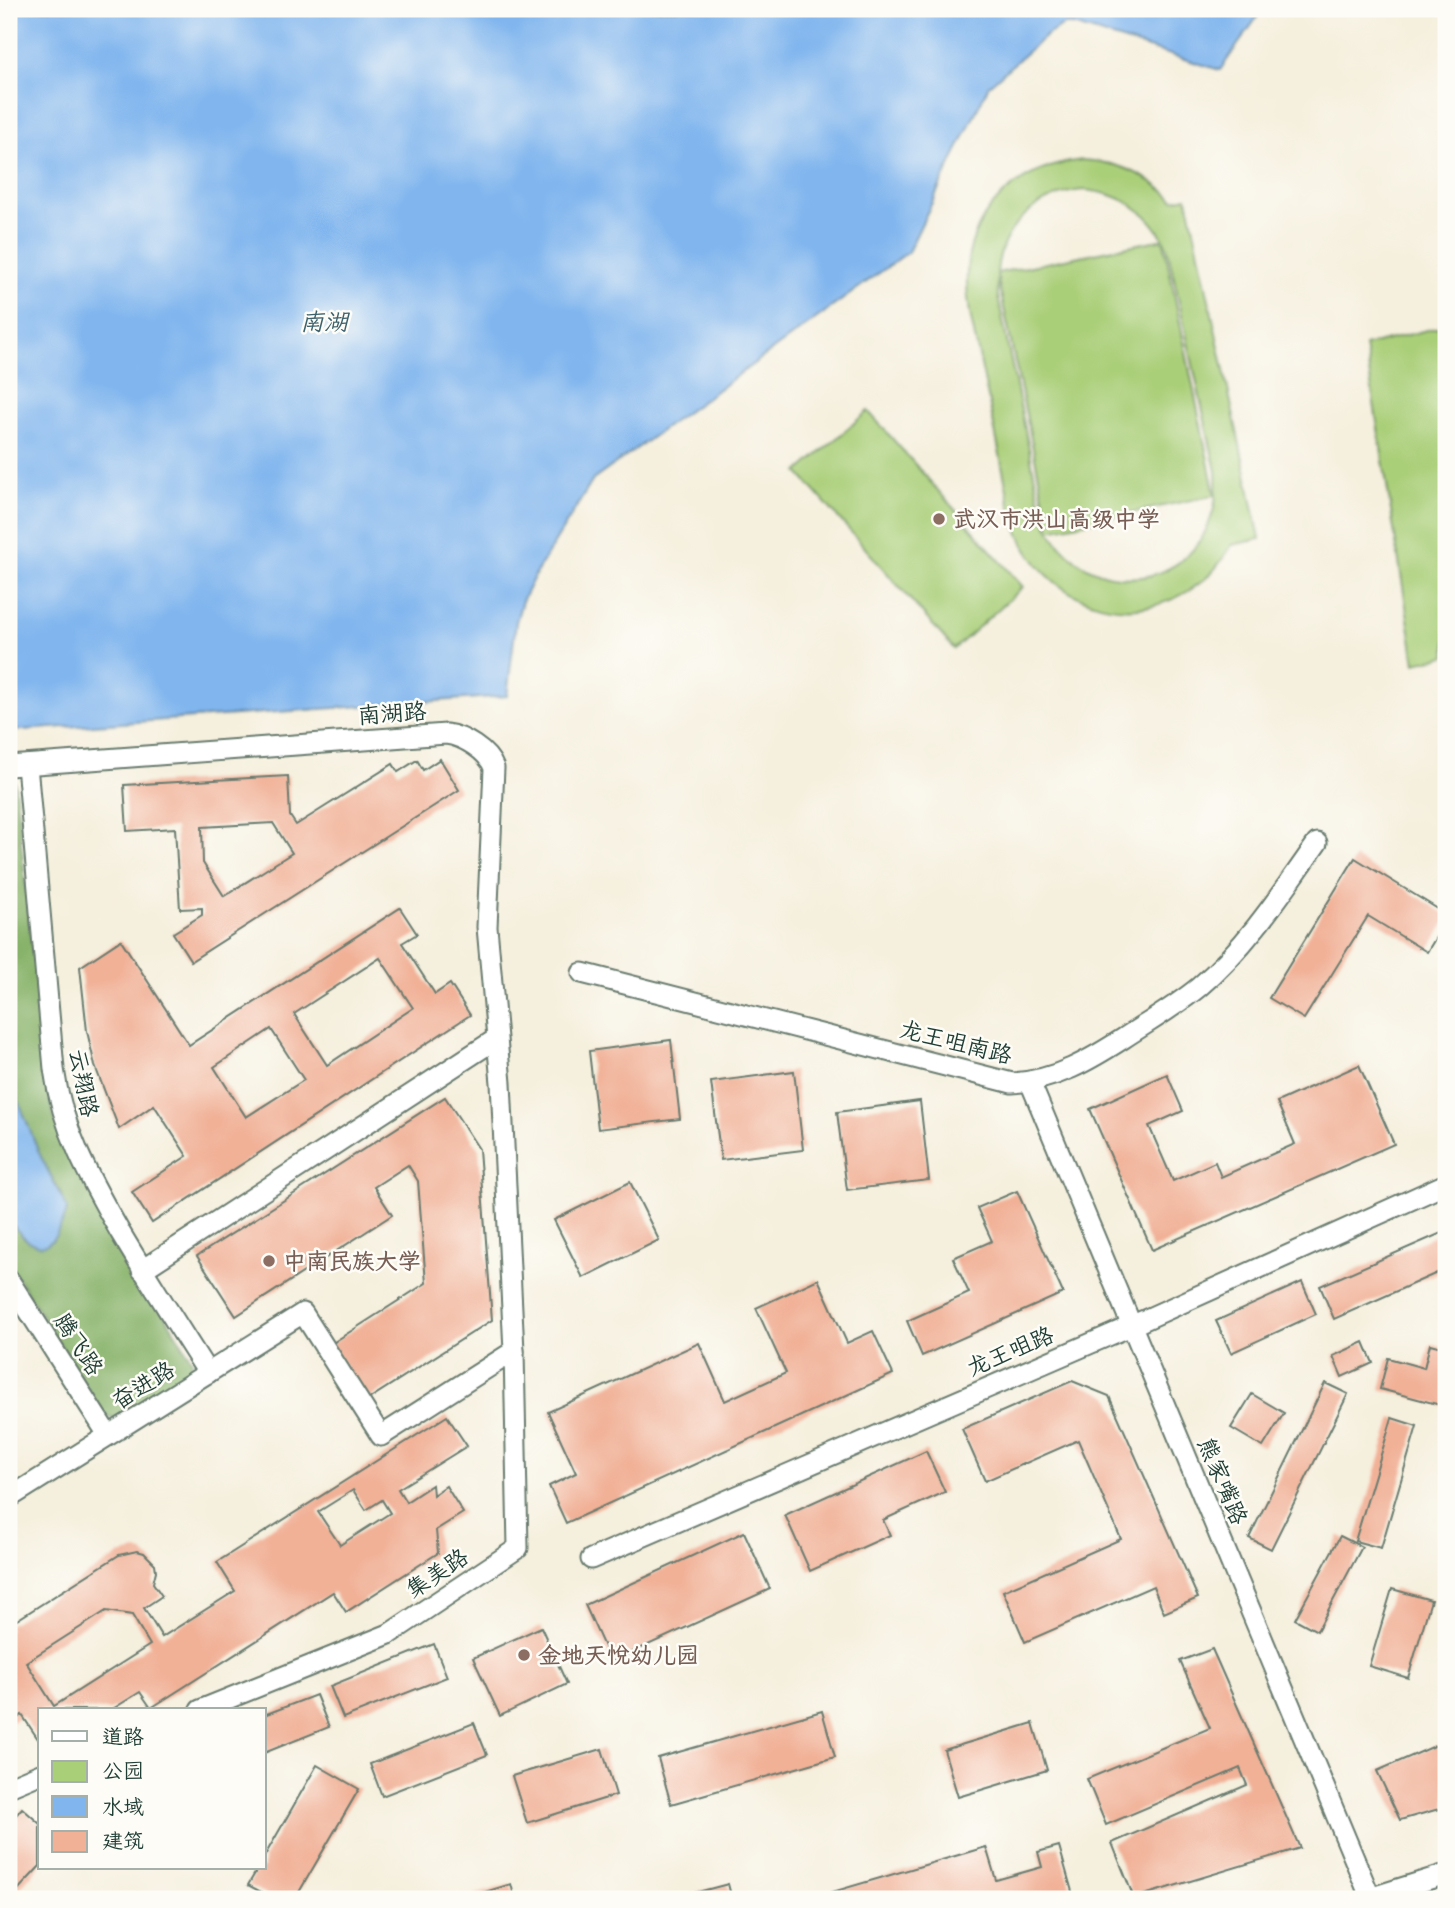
<svg xmlns="http://www.w3.org/2000/svg" width="1455" height="1908" font-family="Pangolin,'LXGW WenKai TC',sans-serif">
<style>
.green{fill:#aacf79;stroke:#648656;stroke-width:2;fill-rule:evenodd}
.forest{fill:#87b269;stroke:#53784e;stroke-width:2}
.water{fill:#80b5ee;stroke:#507991;stroke-width:2}
.building{fill:#f1b197;fill-rule:evenodd}
.lines{fill:none;stroke-linecap:round;stroke-linejoin:round}
.minor-casing{stroke:#6a7b6f;stroke-width:23}
.minor{stroke:#fff;stroke-width:19}
.education-dot{fill:#8d6e63;stroke:#fdfcf7;stroke-width:2.5}
.labels{text-anchor:middle;stroke-width:5;stroke-linejoin:round;paint-order:stroke}
.education-label{font-size:23px;font-weight:bold;fill:#785e54;stroke:#fdfcf7;text-anchor:start}
.street-label{font-size:23px;fill:#1f3d34;stroke:#fdfcf7}
.water-label{font-size:24px;font-style:italic;fill:#3c616c;stroke:#fdfcf7}
</style>
<rect width="100%" height="100%" fill="#fdfcf7"/>
<filter id="ink" filterUnits="userSpaceOnUse"><feTurbulence type="fractalNoise" baseFrequency=".0143" numOctaves="2"/><feDisplacementMap in="SourceGraphic" scale="14" xChannelSelector="R" yChannelSelector="G"/><feConvolveMatrix kernelMatrix="1 2 1 2 8 2 1 2 1" color-interpolation-filters="sRGB"/></filter>
<filter id="wash" filterUnits="userSpaceOnUse"><feTurbulence type="fractalNoise" baseFrequency=".00686" numOctaves="4" result="noise"/><feDisplacementMap in="SourceGraphic" scale="28" xChannelSelector="R" yChannelSelector="G"/><feGaussianBlur stdDeviation="1.57" result="paint"/><feColorMatrix in="noise" values="0 0 0 0 0 0 0 0 0 0 0 0 0 0 0 0 0 1.4 0 .05"/><feComposite in="paint" operator="in"/></filter>
<g filter="url(#wash)">
<rect width="100%" height="100%" fill="#f5efdd"/>
<g class="green">
<path d="M1082,160C1119,162 1147,174 1174,200L1187,197L1260,539L1232,545C1224,557 1217,569 1205,579C1133,639 1037,602 1012,515C1003,470 994,424 984,379C978,348 968,316 967,284C964,214 1016,168 1082,160ZM1083,190C1122,193 1150,210 1167,246L1216,471C1217,487 1217,503 1211,518C1181,604 1065,594 1041,508L998,297L997,274L1050,530L1215,495L1163,239L997,273C1000,226 1038,195 1083,190Z"/>
<path d="M1446,325V656L1415,663L1365,346Z"/>
<path d="M868,411L1023,587L954,649L798,472Z"/>
</g>
<path class="forest" d="M9,776L13,777L15,785L46,1079L54,1117L77,1171L192,1360V1371L115,1419L104,1414L9,1264V1220L23,1237L31,1243L52,1241L67,1212L63,1198L39,1153L9,1077Z"/>
<g class="water">
<path d="M9,9H1263L1220,70L1073,25H1064L1047,35L989,85L908,252L593,480L536,573L522,601L516,622L507,696L9,731Z"/>
<path d="M9,1077L39,1153L67,1208C66,1215 63,1222 59,1229C44,1262 22,1238 9,1220Z"/>
</g>
<g id="blocks">
<g class="building">
<path d="M440,759L459,790L191,961L173,933L202,915V908L180,909L175,828L127,831L124,785L288,776L290,816L296,825L393,764L398,772L417,760L423,770ZM273,823L292,853L224,896L203,863L202,827Z"/>
<path d="M1355,858L1446,914V921L1427,952L1368,916L1304,1019L1269,998Z"/>
<path d="M400,908L417,934L402,943L435,994L450,984L470,1015L152,1223L132,1192L187,1156L154,1105L119,1129L95,1066L87,1031L80,967L121,940L189,1045ZM380,958L413,1008L327,1065L294,1014ZM271,1029L304,1080L246,1117L214,1067Z"/>
<path d="M671,1040L680,1119L598,1129L589,1051Z"/>
<path d="M1359,1065L1394,1144L1152,1250L1090,1109L1167,1074L1183,1111L1149,1126L1173,1181L1215,1162L1221,1177L1295,1144L1277,1102Z"/>
<path d="M794,1071L803,1150L721,1160L711,1082Z"/>
<path d="M445,1097L479,1149L492,1320L367,1400L331,1344L426,1283L418,1181L408,1165L374,1187L392,1215L236,1316L197,1256Z"/>
<path d="M920,1101L929,1180L847,1190L837,1112Z"/>
<path d="M630,1182L659,1240L583,1278L554,1220Z"/>
<path d="M1017,1191L1063,1293L922,1356L907,1321L969,1293L953,1258L992,1241L977,1208Z"/>
<path d="M1446,1231V1269L1334,1319L1320,1286Z"/>
<path d="M818,1279L847,1343L873,1331L893,1374L566,1523L549,1486L576,1473L548,1412L699,1343L725,1401L786,1373L756,1308Z"/>
<path d="M1302,1282L1316,1314L1231,1353L1216,1321Z"/>
<path d="M1364,1342L1373,1363L1342,1377L1333,1356Z"/>
<path d="M1430,1344L1446,1348L1444,1406L1380,1389L1388,1358L1424,1368Z"/>
<path d="M1072,1381L1109,1396L1198,1598L1164,1613L1153,1586L1025,1642L1003,1591L1121,1539L1078,1440L985,1481L962,1429Z"/>
<path d="M1325,1383L1348,1394L1271,1549L1249,1538Z"/>
<path d="M1252,1394L1284,1413L1263,1447L1231,1428Z"/>
<path d="M447,1416L467,1446L398,1489L406,1502L432,1485L433,1495L446,1486L463,1513L436,1530L438,1553L346,1612L333,1592L151,1708L140,1692L111,1710H40V1738L38,1739L22,1715L9,1724V1625L119,1555L137,1551L144,1553L155,1564L156,1571L153,1583L162,1596L144,1608L162,1637L235,1591L217,1562ZM353,1490L366,1510L382,1500L390,1513L340,1545L318,1512ZM106,1611L132,1615L150,1645L54,1706L26,1662Z"/>
<path d="M1392,1418L1417,1426L1381,1548L1355,1541Z"/>
<path d="M926,1451L945,1492L883,1520L890,1535L810,1571L785,1515Z"/>
<path d="M744,1532L770,1589L611,1662L585,1605Z"/>
<path d="M1340,1536L1362,1547L1317,1631L1295,1619Z"/>
<path d="M1392,1589L1431,1600L1408,1678L1369,1666Z"/>
<path d="M541,1627L567,1684L500,1716L473,1658Z"/>
<path d="M434,1644L447,1677L343,1718L330,1686Z"/>
<path d="M1212,1649L1300,1848L1134,1898L1112,1843L1247,1785L1240,1768L1106,1825L1087,1779L1210,1728L1180,1661Z"/>
<path d="M316,1695L329,1727L264,1753V1715Z"/>
<path d="M822,1711L835,1757L671,1804L658,1758Z"/>
<path d="M474,1723L487,1755L382,1796L370,1764Z"/>
<path d="M1033,1723L1047,1770L958,1797L944,1750Z"/>
<path d="M1446,1741V1807L1400,1820L1377,1771Z"/>
<path d="M602,1749L616,1795L527,1823L512,1776Z"/>
<path d="M317,1765L359,1789L295,1899H274L248,1885L258,1868H264V1857Z"/>
<path d="M22,1808L40,1824V1866L15,1893L9,1887V1823Z"/>
<path d="M1059,1846L1073,1895L1059,1899H816L815,1897L986,1847L996,1880L1042,1867L1038,1852Z"/>
<path d="M511,1884L515,1899H462Z"/>
<path d="M728,1884L732,1899H675V1898Z"/>
</g>
</g>
</g>
<g filter="url(#ink)">
<use href="#blocks" fill-opacity="0" stroke="#6a7b6f" stroke-width="2"/>
<g class="lines">
<defs>
<g id="minor">
<path d="M27,765L54,1069C62,1130 90,1179 120,1232C148,1279 178,1326 208,1373"/>
<path d="M9,766L446,734C463,736 488,751 494,768L487,927L501,1083L514,1351L518,1548L389,1634L200,1710"/>
<path d="M582,973L1012,1083C1055,1081 1090,1060 1124,1038C1150,1021 1176,1006 1199,987C1247,946 1281,894 1317,843"/>
<path d="M1030,1082L1371,1899"/>
<path d="M142,1270L496,1039"/>
<path d="M9,1280L108,1435"/>
<path d="M9,1498L303,1313L381,1436L514,1351"/>
<path d="M591,1559L1131,1326L1446,1184"/>
<path d="M9,1787L40,1774"/>
<path d="M1366,1899L1446,1874"/>
</g>
</defs>
<use href="#minor" class="minor-casing"/>
<use href="#minor" class="minor"/>
</g>
</g>
<g class="education-dot">
<circle cx="939" cy="519" r="7"/>
<circle cx="269" cy="1261" r="7"/>
<circle cx="524" cy="1655" r="7"/>
</g>
<g class="labels">
<g class="education-label">
<text x="953" y="527">武汉市洪山高级中学</text>
<text x="283" y="1269">中南民族大学</text>
<text x="538" y="1663">金地天悦幼儿园</text>
</g>
<g class="street-label">
<text transform="translate(392 713) rotate(-4)" y="8">南湖路</text>
<text transform="translate(956 1042) rotate(14)" y="8">龙王咀南路</text>
<text transform="translate(84 1083) rotate(79)" y="8">云翔路</text>
<text transform="translate(79 1344) rotate(57)" y="8">腾飞路</text>
<text transform="translate(1010 1351) rotate(-23)" y="8">龙王咀路</text>
<text transform="translate(143 1385) rotate(-32)" y="8">奋进路</text>
<text transform="translate(1223 1481) rotate(67)" y="8">熊家嘴路</text>
<text transform="translate(437 1573) rotate(-34)" y="8">集美路</text>
</g>
<g class="water-label">
<text x="324" y="330">南湖</text>
</g>
</g>
<rect width="1455" height="1908" fill="none" stroke="#fdfcf7" stroke-width="35"/>
<rect x="38" y="1708" width="228" height="161" fill="#fdfcf7" stroke="#a4b0a9" stroke-width="2"/>
<rect x="52" y="1731" width="35" height="10" fill="#ffffff" stroke="#a4b0a9" stroke-width="2"/>
<text x="102" y="1744" font-size="21" fill="#1f3d34">道路</text>
<rect x="52" y="1761" width="35" height="21" fill="#aacf79" stroke="#a4b0a9" stroke-width="2"/>
<text x="102" y="1778" font-size="21" fill="#1f3d34">公园</text>
<rect x="52" y="1796" width="35" height="21" fill="#80b5ee" stroke="#a4b0a9" stroke-width="2"/>
<text x="102" y="1814" font-size="21" fill="#1f3d34">水域</text>
<rect x="52" y="1831" width="35" height="21" fill="#f1b197" stroke="#a4b0a9" stroke-width="2"/>
<text x="102" y="1848" font-size="21" fill="#1f3d34">建筑</text>
</svg>
